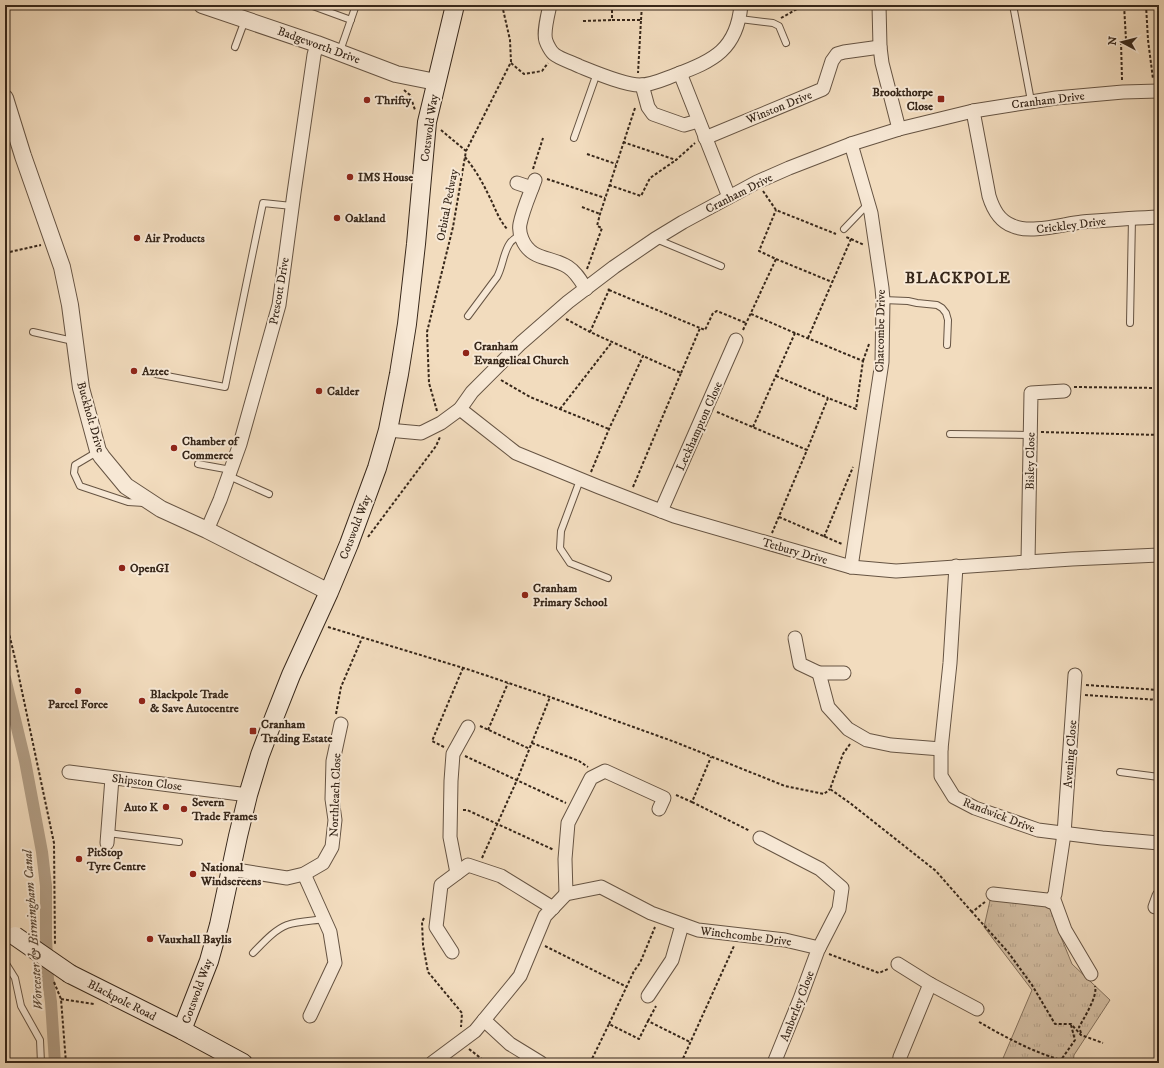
<svg xmlns="http://www.w3.org/2000/svg" width="1164" height="1068" font-family="'IM FELL DW Pica',serif">
<style>
.park{fill:url(#park-tufts);stroke:#84725e}
.lines{fill:none;stroke-linecap:round;stroke-linejoin:round}
.canal{stroke:#b29e86;stroke-width:12}
.service-casing{stroke:#665443;stroke-width:8}
.minor-casing{stroke:#665443;stroke-width:15}
.tertiary-casing{stroke:#665443;stroke-width:18}
.secondary-casing{stroke:#37271a;stroke-width:20}
.path{stroke:#37271a;stroke-width:2;stroke-dasharray:3 2;stroke-linecap:butt}
.service{stroke:#f7e8d5;stroke-width:6}
.minor{stroke:#f7e8d5;stroke-width:13}
.tertiary{stroke:#f7e8d5;stroke-width:16}
.secondary{stroke:#f7e8d5;stroke-width:18}
.secondary-bridge-casing{stroke:#37271a;stroke-width:20;stroke-linecap:butt}
.secondary-bridge{stroke:#f7e8d5;stroke-width:18}
.poi-dot{fill:#8f2418;stroke:#f7e8d5;stroke-width:1.5}
.labels{text-anchor:middle;stroke-width:4;stroke-linejoin:round;paint-order:stroke}
.street-label{font-size:12px;fill:#37271a;stroke:#f7e8d5}
.poi-label{font-size:12px;font-weight:bold;fill:#37271a;stroke:#f7e8d5;text-anchor:start}
.water-label{font-size:13px;font-style:italic;fill:#5c4b3a;stroke:#f7e8d5}
.district-label{font-size:16px;font-weight:bold;letter-spacing:1px;fill:#37271a;stroke:#f7e8d5}
</style>
<defs>
<pattern id="park-tufts" width="24" height="20" patternUnits="userSpaceOnUse"><rect width="24" height="20" fill="#d2bda2"/><path d="M3 7l-1-3M5 7V3M7 7l1-3M15 17l-1-3M17 17v-4M19 17l1-3" fill="none" stroke="#b5a28b"/></pattern>
</defs>
<rect width="100%" height="100%" fill="#f2dcbe"/>
<filter id="stains"><feTurbulence type="fractalNoise" baseFrequency=".005" numOctaves="4"/><feColorMatrix values="0 0 0 0 .2 0 0 0 0 .09 0 0 0 0 .02 0 0 0 .5 -.17"/></filter>
<radialGradient id="worn" r=".72"><stop offset=".6" stop-color="#630" stop-opacity="0"/><stop offset="1" stop-color="#630" stop-opacity=".3"/></radialGradient>
<path class="park" d="M991,896L1057,901L1056,925L1072,964L1110,1000L1074,1055L1073,1063H1001L1032,990L984,927Z"/>
<g class="lines">
<path class="canal" d="M5,678L25,761L42,852L46,886V938L48,979L51,1002L55,1063"/>
<defs>
<g id="service">
<path d="M310,5L351,20"/>
<path d="M1013,5L1031,101"/>
<path d="M740,19L773,23L779,26L786,43"/>
<path d="M235,47L245,20"/>
<path d="M340,51L356,5"/>
<path d="M574,138L597,73"/>
<path d="M844,229L868,204"/>
<path d="M656,239L721,266"/>
<path d="M883,300L908,301L917,303L937,305L942,308L946,313L948,320L947,345"/>
<path d="M468,316L497,277C503,266 503,253 510,243C512,240 517,237 520,235"/>
<path d="M1130,323L1132,218"/>
<path d="M33,332L73,341"/>
<path d="M156,374L225,387L263,203L292,206"/>
<path d="M950,434L1030,435"/>
<path d="M97,452L75,465L74,473L80,486L128,502L144,503"/>
<path d="M198,464L231,470"/>
<path d="M229,476L269,494"/>
<path d="M580,480L561,531L560,548L570,563L608,578"/>
<path d="M1120,772L1159,777"/>
<path d="M108,833L179,842"/>
<path d="M253,953C263,943 274,930 287,925C299,921 312,921 325,919"/>
<path d="M5,962L15,978L21,1006L40,1040L41,1063"/>
</g>
<g id="minor">
<path d="M550,5C548,14 543,33 546,41C547,44 551,52 554,54C558,58 573,63 579,66C594,72 624,85 640,85C652,85 664,79 675,75C714,61 737,49 741,5"/>
<path d="M879,5L880,47L882,63L899,129"/>
<path d="M680,73L729,197"/>
<path d="M642,85L648,107L653,114L684,125L698,121"/>
<path d="M973,111L989,196C993,209 999,221 1013,226C1031,234 1063,224 1082,222C1108,220 1133,218 1159,217"/>
<path d="M705,138L823,89L832,61L837,54L844,52L880,47"/>
<path d="M851,144L871,213L882,288L883,300L882,362L851,567"/>
<path d="M535,180C530,194 523,209 520,224C519,229 520,234 522,239C531,261 551,256 568,267C576,272 581,281 586,289"/>
<path d="M517,183L532,188"/>
<path d="M460,409L516,453L599,487L674,516L851,567L896,571L1072,559L1159,555"/>
<path d="M388,430L421,433L441,423L460,409L472,392L521,343L568,302L614,267L655,239L683,222L757,182L789,168L851,144L899,129L973,111L1056,98L1123,92L1159,91"/>
<path d="M661,511L736,340"/>
<path d="M207,530L220,500L240,444L279,305L294,193L314,55L317,44"/>
<path d="M1028,562L1031,393L1064,391"/>
<path d="M956,566L950,663L941,749V776L954,797L975,808L1038,830L1102,838L1159,843"/>
<path d="M795,638L800,664L819,673H844"/>
<path d="M819,673L828,707L848,729L867,740L891,745L941,749"/>
<path d="M69,772L248,795"/>
<path d="M760,838L820,869L842,888L839,909L818,950L800,999L774,1063"/>
<path d="M107,843L112,778"/>
<path d="M230,869L287,878L304,874L323,863L332,847L335,820L332,799L333,761L341,724"/>
<path d="M457,873L450,837L451,781L453,754L468,727"/>
<path d="M304,874L330,932L335,963L310,1016"/>
<path d="M566,894L565,859L568,823L591,778L605,771L664,798L659,809"/>
<path d="M993,894L1047,900L1051,902L1055,894L1064,834L1075,675"/>
<path d="M1053,897L1065,930L1091,974"/>
<path d="M1155,907L1159,896"/>
<path d="M452,952L436,927L441,885L468,865L501,876L553,908"/>
<path d="M898,964L930,984L977,1009"/>
<path d="M648,996L672,960L682,925"/>
<path d="M484,1020L510,1044L541,1063"/>
<path d="M432,1063L475,1031L520,976L545,916L566,894L601,887L651,913L698,930L785,940L819,948"/>
<path d="M899,1063L900,1057L930,984"/>
</g>
<g id="tertiary">
<path d="M202,5L317,44L396,74L436,82"/>
<path d="M5,98L23,156L62,267L70,305L81,388L98,451L102,457L126,486L161,509L207,530L329,592"/>
</g>
<g id="secondary">
<path d="M70,974L182,1030L243,1063"/>
<path d="M182,1030L209,961L219,925L238,836L248,795L260,755L274,718L291,675L329,592L349,544L377,468L388,430L399,374L407,324L416,244L427,122L455,5"/>
</g>
</defs>
<use href="#service" class="service-casing"/>
<use href="#minor" class="minor-casing"/>
<use href="#tertiary" class="tertiary-casing"/>
<use href="#secondary" class="secondary-casing"/>
<g class="path">
<path d="M612,5V20H641L638,73"/>
<path d="M1146,5L1148,40L1153,79"/>
<path d="M781,18L797,9L809,5"/>
<path d="M641,20L642,5"/>
<path d="M583,21L612,20"/>
<path d="M511,63L524,74L542,71L548,63"/>
<path d="M1122,80L1121,41L1126,40L1124,5"/>
<path d="M404,90L410,95L415,110"/>
<path d="M441,130L466,151"/>
<path d="M623,142L676,160L695,143"/>
<path d="M587,154L616,164"/>
<path d="M465,157C474,168 482,181 488,194C495,207 498,219 508,230"/>
<path d="M533,169L543,138"/>
<path d="M547,179L605,198"/>
<path d="M609,185L641,196L650,178L676,160"/>
<path d="M763,191L776,210L836,234"/>
<path d="M582,207L600,214"/>
<path d="M851,239L864,245"/>
<path d="M5,253L41,245"/>
<path d="M776,259L832,282"/>
<path d="M587,269L602,228L597,226L600,214L635,108"/>
<path d="M609,290L700,328"/>
<path d="M751,314L795,333"/>
<path d="M566,319L590,332"/>
<path d="M743,330L776,259L759,251L776,210"/>
<path d="M808,338L851,239L846,237"/>
<path d="M863,361L869,344"/>
<path d="M681,373L700,328L705,330L713,313L717,311L746,323"/>
<path d="M776,376L828,398"/>
<path d="M501,380L530,397L609,429"/>
<path d="M1074,387L1159,388"/>
<path d="M560,409L612,342"/>
<path d="M437,411L429,383L427,332L453,227L466,151L511,62L510,40L502,5"/>
<path d="M717,412L807,450L772,533"/>
<path d="M753,427L795,333L863,361L856,409L828,398L807,450"/>
<path d="M1041,432L1159,435"/>
<path d="M591,472L609,429L643,356L590,332L609,290L608,288"/>
<path d="M633,487L681,373L643,356"/>
<path d="M779,517L842,544"/>
<path d="M368,537L436,446L440,437"/>
<path d="M824,537L853,467"/>
<path d="M5,616L16,663L54,843L55,945"/>
<path d="M328,627L470,670L550,697L675,742L785,786L824,794L830,789"/>
<path d="M1086,685L1159,690"/>
<path d="M1085,695L1159,700"/>
<path d="M336,714L341,687L362,638"/>
<path d="M480,726L530,749"/>
<path d="M488,730L508,683"/>
<path d="M532,743L579,761L588,767"/>
<path d="M850,744L843,754L830,789L850,803L936,871L972,912"/>
<path d="M444,747L432,741L463,668"/>
<path d="M465,756L566,803"/>
<path d="M676,795L692,802L711,757"/>
<path d="M692,802L750,831"/>
<path d="M463,810H467L554,850"/>
<path d="M482,858L517,780L550,697"/>
<path d="M985,902L972,912L1008,952L1032,985L1055,1024H1071L1081,1035L1103,1043"/>
<path d="M424,918L422,922L423,945L428,972L462,1013L461,1027"/>
<path d="M545,946L627,987"/>
<path d="M829,954L879,973L888,969"/>
<path d="M54,982L61,999L66,1063"/>
<path d="M61,999L94,1004"/>
<path d="M648,1021L656,1006"/>
<path d="M979,1022C1005,1037 1033,1052 1061,1060"/>
<path d="M609,1024L634,971L640,963L655,927"/>
<path d="M1081,1033L1079,1027C1084,1018 1098,996 1095,986"/>
<path d="M469,1049L487,1063"/>
<path d="M590,1063L609,1024L639,1039L648,1021L690,1042"/>
<path d="M681,1063L734,946"/>
<path d="M1061,1063V1060L1075,1040L1071,1025"/>
</g>
<use href="#service" class="service"/>
<use href="#minor" class="minor"/>
<use href="#tertiary" class="tertiary"/>
<use href="#secondary" class="secondary"/>
<defs>
<path id="secondary-bridge" d="M15,936L70,974"/>
</defs>
<use href="#secondary-bridge" class="secondary-bridge-casing"/>
<use href="#secondary-bridge" class="secondary-bridge"/>
</g>
<g class="poi-dot">
<rect x="937" y="95" width="8" height="8" rx="2"/>
<circle cx="367" cy="100" r="4"/>
<circle cx="350" cy="177" r="4"/>
<circle cx="337" cy="218" r="4"/>
<circle cx="137" cy="238" r="4"/>
<circle cx="466" cy="353" r="4"/>
<circle cx="134" cy="371" r="4"/>
<circle cx="319" cy="391" r="4"/>
<circle cx="174" cy="448" r="4"/>
<circle cx="122" cy="568" r="4"/>
<circle cx="525" cy="595" r="4"/>
<circle cx="78" cy="691" r="4"/>
<circle cx="142" cy="701" r="4"/>
<rect x="249" y="727" width="8" height="8" rx="2"/>
<circle cx="166" cy="807" r="4"/>
<circle cx="184" cy="809" r="4"/>
<circle cx="79" cy="859" r="4"/>
<circle cx="193" cy="874" r="4"/>
<circle cx="150" cy="939" r="4"/>
</g>
<g class="labels">
<g class="street-label">
<text transform="translate(319 45) rotate(20)" y="4">Badgeworth Drive</text>
<text transform="translate(1048 100) rotate(-7)" y="4">Cranham Drive</text>
<text transform="translate(779 107) rotate(-22)" y="4">Winston Drive</text>
<text transform="translate(429 128) rotate(-82)" y="4">Cotswold Way</text>
<text transform="translate(739 193) rotate(-27)" y="4">Cranham Drive</text>
<text transform="translate(447 205) rotate(-79)" y="4">Orbital Pedway</text>
<text transform="translate(1071 225) rotate(-7)" y="4">Crickley Drive</text>
<text transform="translate(279 291) rotate(-80)" y="4">Prescott Drive</text>
<text transform="translate(880 331) rotate(-89)" y="4">Chatcombe Drive</text>
<text transform="translate(91 417) rotate(74)" y="4">Buckholt Drive</text>
<text transform="translate(699 426) rotate(-66)" y="4">Leckhampton Close</text>
<text transform="translate(1030 461) rotate(-89)" y="4">Bisley Close</text>
<text transform="translate(355 527) rotate(-69)" y="4">Cotswold Way</text>
<text transform="translate(795 551) rotate(16)" y="4">Tetbury Drive</text>
<text transform="translate(1070 754) rotate(-86)" y="4">Avening Close</text>
<text transform="translate(147 782) rotate(7)" y="4">Shipston Close</text>
<text transform="translate(335 795) rotate(-88)" y="4">Northleach Close</text>
<text transform="translate(999 815) rotate(21)" y="4">Randwick Drive</text>
<text transform="translate(746 936) rotate(7)" y="4">Winchcombe Drive</text>
<text transform="translate(197 991) rotate(-70)" y="4">Cotswold Way</text>
<text transform="translate(122 1000) rotate(27)" y="4">Blackpole Road</text>
<text transform="translate(797 1006) rotate(-69)" y="4">Amberley Close</text>
</g>
<g class="poi-label">
<text x="933" y="96" text-anchor="end">Brookthorpe<tspan x="933" dy="14">Close</tspan></text>
<text x="375" y="104">Thrifty</text>
<text x="358" y="181">IMS House</text>
<text x="345" y="222">Oakland</text>
<text x="145" y="242">Air Products</text>
<text x="474" y="350">Cranham<tspan x="474" dy="14">Evangelical Church</tspan></text>
<text x="142" y="375">Aztec</text>
<text x="327" y="395">Calder</text>
<text x="182" y="445">Chamber of<tspan x="182" dy="14">Commerce</tspan></text>
<text x="130" y="572">OpenGI</text>
<text x="533" y="592">Cranham<tspan x="533" dy="14">Primary School</tspan></text>
<text x="150" y="698">Blackpole Trade<tspan x="150" dy="14">&amp; Save Autocentre</tspan></text>
<text x="78" y="708" text-anchor="middle">Parcel Force</text>
<text x="261" y="728">Cranham<tspan x="261" dy="14">Trading Estate</tspan></text>
<text x="192" y="806">Severn<tspan x="192" dy="14">Trade Frames</tspan></text>
<text x="158" y="811" text-anchor="end">Auto K</text>
<text x="87" y="856">PitStop<tspan x="87" dy="14">Tyre Centre</tspan></text>
<text x="201" y="871">National<tspan x="201" dy="14">Windscreens</tspan></text>
<text x="158" y="943">Vauxhall Baylis</text>
</g>
<g class="water-label">
<text transform="translate(32 930) rotate(-94)" y="5">Worcester &amp; Birmingham Canal</text>
</g>
<g class="district-label">
<text x="958" y="283">BLACKPOLE</text>
</g>
</g>
<rect width="1164" height="1068" fill="none" stroke="#f2dcbe" stroke-width="20"/>
<rect x="6" y="6" width="1152" height="1056" fill="none" stroke="#37271a" stroke-width="2"/>
<rect x="10" y="10" width="1144" height="1048" fill="none" stroke="#37271a"/>
<g transform="translate(1122 42) rotate(277)" stroke="#f7e8d5" stroke-width="3" paint-order="stroke">
<path d="M0-3L7 15L0 10L-7 15Z" fill="#37271a"/>
<text y="-6" font-size="11" font-weight="bold" text-anchor="middle" fill="#37271a">N</text>
</g>
<rect width="100%" height="100%" filter="url(#stains)"/>
<rect width="100%" height="100%" fill="url(#worn)"/>
</svg>
